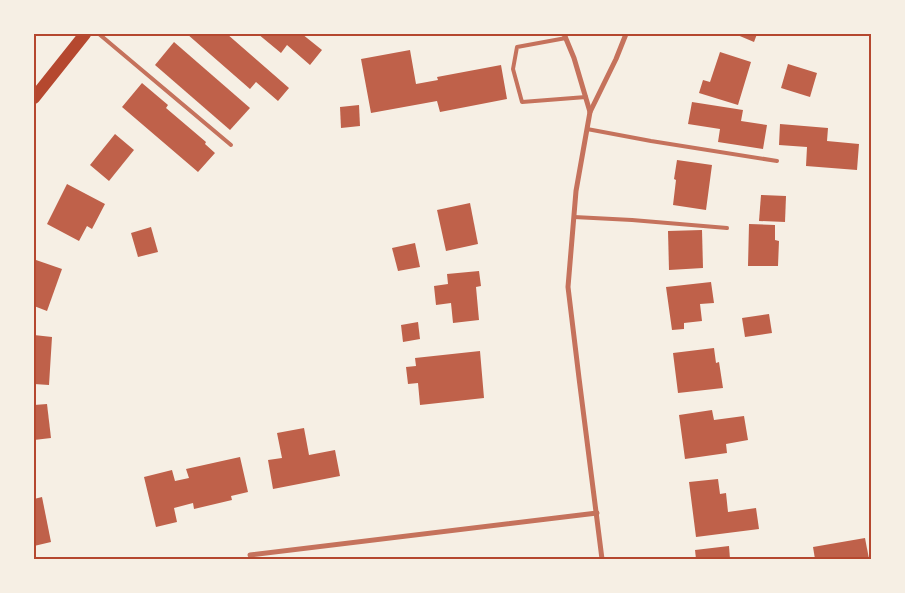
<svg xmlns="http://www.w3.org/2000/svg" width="905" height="593" font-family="'Source Sans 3',sans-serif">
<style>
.building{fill:#bf614a}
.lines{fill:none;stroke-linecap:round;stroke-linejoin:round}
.service{stroke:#c5725c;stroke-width:4}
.minor{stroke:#c5725c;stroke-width:5}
.primary{stroke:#b5482f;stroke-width:12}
.neatline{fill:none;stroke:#b5482f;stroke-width:2}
</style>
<rect width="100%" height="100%" fill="#f6efe4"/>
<g class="building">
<path d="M187,34H227L289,88L278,101L256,82L250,89Z"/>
<path d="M258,34H302L322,50L310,65L287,45L281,53Z"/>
<path d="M735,34H757L754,42Z"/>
<path d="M174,42L250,108L230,130L155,65Z"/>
<path d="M410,50L416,84L438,80L437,77L501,65L507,99L440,112L437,101L371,113L361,59Z"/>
<path d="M720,52L751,62L738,105L699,93L703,80L710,82Z"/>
<path d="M788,64L817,73L810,97L781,88Z"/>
<path d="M142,83L168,105L166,108L206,142L205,144L215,153L198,172L122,107Z"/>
<path d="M692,102L743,110L741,121L767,125L763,149L718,142L720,129L688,124Z"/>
<path d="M359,105L360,126L341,128L340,107Z"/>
<path d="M780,124L828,128L827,141L859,144L857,170L806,166L807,147L779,145Z"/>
<path d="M115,134L134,150L109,181L90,165Z"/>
<path d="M677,160L712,165L706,210L673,205L676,180L674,179Z"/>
<path d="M67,184L105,204L92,229L87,226L79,241L47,224Z"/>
<path d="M761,195L786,196L785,222L759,221Z"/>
<path d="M470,203L478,244L446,251L437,210Z"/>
<path d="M749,224L775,225V240L779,241L778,266H748Z"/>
<path d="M151,227L158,252L138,257L131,233Z"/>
<path d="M702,230L703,268L669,270L668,231Z"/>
<path d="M415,243L420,267L398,271L392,248Z"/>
<path d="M36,260L62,269L47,311L34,306V267Z"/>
<path d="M479,271L481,286L476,287L479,320L453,323L451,303L436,305L434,286L448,284L447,274Z"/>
<path d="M711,282L714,303L700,304L702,321L684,323V329L672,330L666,287Z"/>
<path d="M769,314L772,333L745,337L742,318Z"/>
<path d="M418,322L420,339L403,342L401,325Z"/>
<path d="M34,335L52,337L49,385L34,384Z"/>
<path d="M714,348L716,363L719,362L723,388L678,393L673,353Z"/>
<path d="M480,351L484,398L420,405L418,383L408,384L406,367L416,366L415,358Z"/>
<path d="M47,404L51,438L34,440V405Z"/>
<path d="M712,410L714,420L744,416L748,440L726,444L727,453L685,459L679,415Z"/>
<path d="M304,428L309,455L335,450L340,476L273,489L268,460L282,458L277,433Z"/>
<path d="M240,457L248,492L231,496L232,500L194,509L193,503L174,508L177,522L156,527L144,477L172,470L175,481L189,478L186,469Z"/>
<path d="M718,479L720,494L726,493L728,512L756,508L759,529L696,537L689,482Z"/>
<path d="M42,497L51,542L34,546V499Z"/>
<path d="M865,538L869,559H815L813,547Z"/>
<path d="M729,546L730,559H696L695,550Z"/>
</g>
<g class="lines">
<g class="service">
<path d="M99,34L231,145"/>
<path d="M566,38L517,47L513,69L522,102L586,97"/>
<path d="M587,129L651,141L777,161"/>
<path d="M574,217L632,220L727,228"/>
</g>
<g class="minor">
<path d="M564,34L574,58L590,112L576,191L568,287L579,378L602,559"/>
<path d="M590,112L616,59L626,34"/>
<path d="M250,555L597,513"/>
</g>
<path class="primary" d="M34,98L85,34"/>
</g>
<rect width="905" height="593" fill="none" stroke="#f6efe4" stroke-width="70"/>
<rect x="35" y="35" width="835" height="523" class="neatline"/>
</svg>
